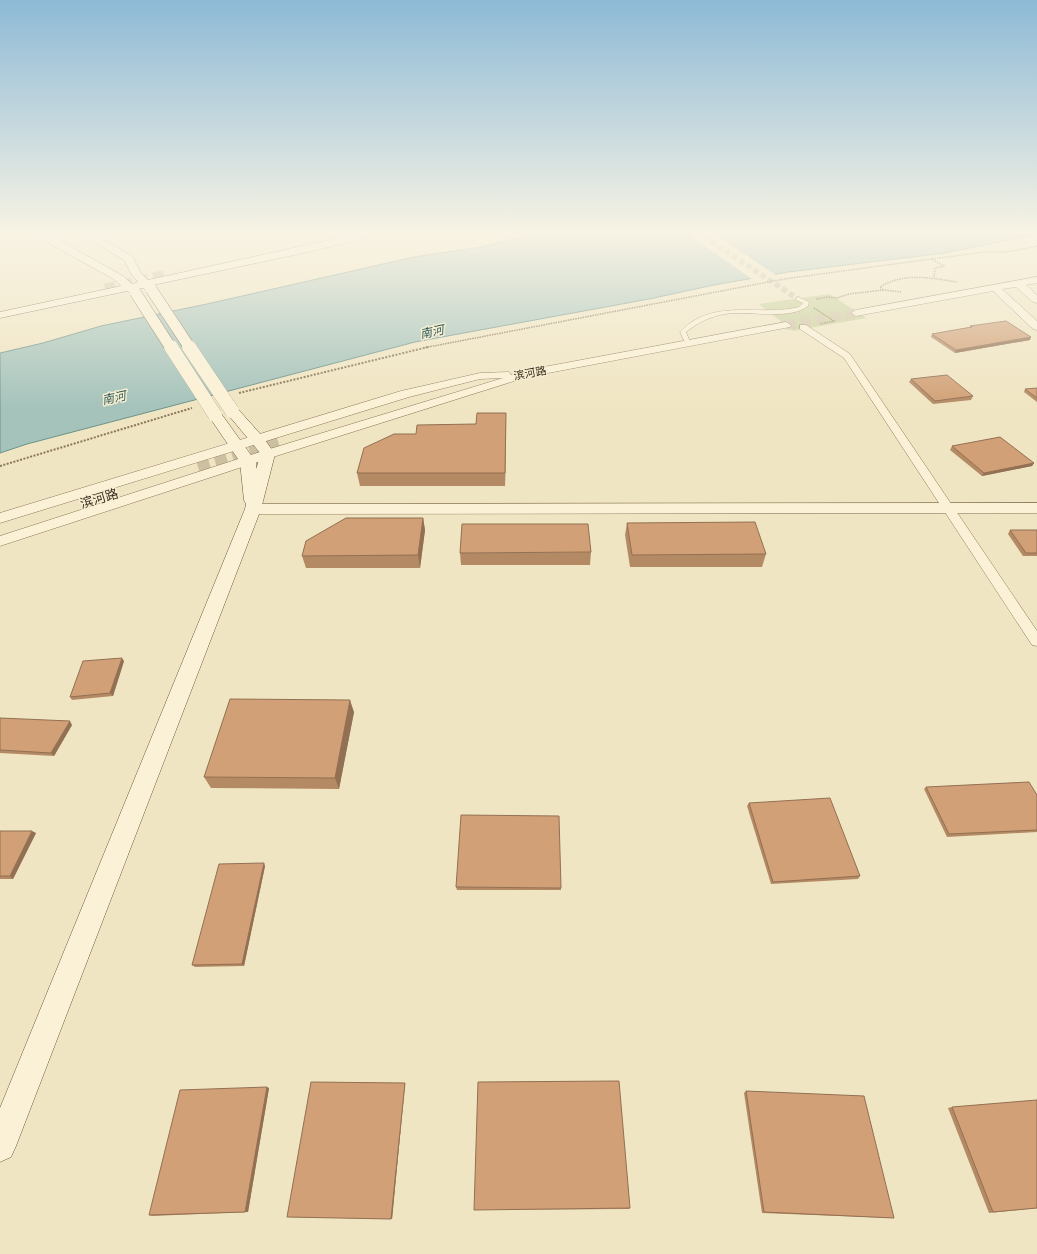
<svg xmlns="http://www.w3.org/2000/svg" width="1037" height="1254" font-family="'Source Serif 4','Noto Sans SC',serif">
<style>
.green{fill:#c5cf95}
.water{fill:#a5c3bb;stroke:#6b928a}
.pier{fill:#f0e5c2}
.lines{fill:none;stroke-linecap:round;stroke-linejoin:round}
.pedestrian-tunnel{stroke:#ccc0a1;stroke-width:5.5;stroke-dasharray:5.5 3;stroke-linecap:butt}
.tertiary-tunnel-far1{stroke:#ccc0a1;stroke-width:10;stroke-dasharray:10 5;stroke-linecap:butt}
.tertiary-tunnel{stroke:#ccc0a1;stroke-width:12;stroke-dasharray:12 6;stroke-linecap:butt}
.secondary-tunnel{stroke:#ccc0a1;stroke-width:11;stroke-dasharray:11 5.5;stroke-linecap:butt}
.pedestrian-casing{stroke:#8b7658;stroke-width:1}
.minor-casing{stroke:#8b7658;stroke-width:1}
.tertiary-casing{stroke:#8b7658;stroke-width:1}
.secondary-casing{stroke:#6d573b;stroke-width:1}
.path-far1{stroke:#8b7658;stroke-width:1.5;stroke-dasharray:1.5 1;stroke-linecap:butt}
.path{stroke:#8b7658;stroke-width:2;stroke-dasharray:2 1.5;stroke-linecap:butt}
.pedestrian{fill:#fbf1d6;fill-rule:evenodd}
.minor{fill:#fbf1d6;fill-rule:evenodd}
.tertiary{fill:#fbf1d6;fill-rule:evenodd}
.secondary{fill:#fbf1d6;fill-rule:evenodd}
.secondary-bridge-far1-casing{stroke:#6d573b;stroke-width:12;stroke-linecap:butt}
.secondary-bridge-casing{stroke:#6d573b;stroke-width:14;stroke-linecap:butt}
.secondary-bridge-far1{stroke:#fbf1d6;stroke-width:11}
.secondary-bridge{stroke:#fbf1d6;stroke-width:14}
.wall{fill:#b48a65}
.shaded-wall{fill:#927053}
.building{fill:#d1a076;stroke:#927053}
.labels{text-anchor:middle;stroke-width:3;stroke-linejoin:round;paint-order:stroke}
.far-street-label{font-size:11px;fill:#3a2d1d;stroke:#f7eed2}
.far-water-label{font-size:12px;font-style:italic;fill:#2b5b5a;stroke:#f7eed2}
.street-label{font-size:13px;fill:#3a2d1d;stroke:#f7eed2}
</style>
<rect width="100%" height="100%" fill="#f0e5c2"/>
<path class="green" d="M830,294L866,318L793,331L759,304Z"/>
<path class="water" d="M539,232H1037V235L1027,236L945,253L788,272L714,285L649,299L415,342L27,444L0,453V353L43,343L101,326L207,304L414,257L482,247Z"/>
<path class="pier" d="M685,232H712L777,276L753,280Z"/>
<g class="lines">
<path class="pedestrian-tunnel" d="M697,232L798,299"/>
<path class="tertiary-tunnel-far1" d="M786,325L856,313"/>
<path class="tertiary-tunnel" d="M198,467L279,441"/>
<path class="secondary-tunnel" d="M105,289L167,275"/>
<defs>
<path id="pedestrian" d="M798,297L809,302L808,306C789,321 749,310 725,314C711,316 697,323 686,332L691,344L690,345H686L680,332C712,297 760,317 799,307L803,303L796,300V298Z"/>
<path id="minor" d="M800,325H806L850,354L1037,631V646L1032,645L844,358L800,329Z"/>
<g id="tertiary">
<path d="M1037,277V283L1026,285L1037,295V303L1033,302L1016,287L1002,289L1037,321V330L1033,329L993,291L856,316L851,313L856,310Z"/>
<path d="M786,322L791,325L790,327L527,377L273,457L0,546V536L263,451L503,378L480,379L409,397L0,523V513L401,391L480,373L509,372L511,374L510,375L533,369Z"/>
<path d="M1037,503V513L253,514L248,512L246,509L248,506L253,504Z"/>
</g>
<g id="secondary">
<path d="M29,232H42L57,239L123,276L132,284L138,282L132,275L124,260L77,232H89L132,256L141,273L148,280L366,232H383L381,234L308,252L153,285L156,289L151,292L147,291L143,288L138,289L140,292L135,295L127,291L0,318V312L121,286L115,280Z"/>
<path d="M232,407L237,408L263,437L275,454L261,509L16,1146L11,1157L0,1162V1108L245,509L246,504L244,500L240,462L208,415L210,412L215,411L220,412L256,462V469L261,454L225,411L227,408Z"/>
</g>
</defs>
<use href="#pedestrian" class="pedestrian-casing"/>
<use href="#minor" class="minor-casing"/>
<use href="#tertiary" class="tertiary-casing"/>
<use href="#secondary" class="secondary-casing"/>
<g class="path-far1">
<path d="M932,259L984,252H1007L1037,246"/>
<path d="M883,290L880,287C904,272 931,278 957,282"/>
<path d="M816,299L828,297L837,298L849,294L884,290L901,292"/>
<path d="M814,308L834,321L820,324"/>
<path d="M423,348L784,279L931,259L944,266L935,268L934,278"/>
</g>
<g class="path">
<path d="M239,393L428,347"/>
<path d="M0,466L192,408"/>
</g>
<use href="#pedestrian" class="pedestrian"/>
<use href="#minor" class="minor"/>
<use href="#tertiary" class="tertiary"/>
<use href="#secondary" class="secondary"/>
<defs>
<g id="secondary-bridge-far1">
<path d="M151,289L190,348"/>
<path d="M135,292L171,348"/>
</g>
<g id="secondary-bridge">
<path d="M171,347L215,415"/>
<path d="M189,347L232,411"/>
</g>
</defs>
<use href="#secondary-bridge-far1" class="secondary-bridge-far1-casing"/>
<use href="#secondary-bridge" class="secondary-bridge-casing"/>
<use href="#secondary-bridge-far1" class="secondary-bridge-far1"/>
<use href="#secondary-bridge" class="secondary-bridge"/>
</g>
<g class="wall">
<path d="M970,326L1030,340L955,353L931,337L932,334L970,327Z"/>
<path d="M911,379L973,396L971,400L933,404L909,382Z"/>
<path d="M1037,388V402L1024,392L1025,389Z"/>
<path d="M506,425L505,486H360L357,473L416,434Z"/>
<path d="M952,446L1034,463L1032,466L982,476L950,450Z"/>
<path d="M423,518L425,530L420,568H306L302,556Z"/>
<path d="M627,523L766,554L762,567H630L625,535Z"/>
<path d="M1010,530H1037V556H1023L1008,534Z"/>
<path d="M591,552L590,565H461L460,553Z"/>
<path d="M124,661L113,696L72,700L70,697Z"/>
<path d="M354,712L339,789L211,788L204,777Z"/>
<path d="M0,718L72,725L54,756L0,753Z"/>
<path d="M926,787L1037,795V832L947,837L924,789Z"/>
<path d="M749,803L860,876L858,879L771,884L747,806Z"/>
<path d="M0,831L36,833L13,879H0Z"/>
<path d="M265,866L244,966L195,967L192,965Z"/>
<path d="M456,887L561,888V890H457Z"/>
<path d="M405,1083V1084L392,1219L287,1217Z"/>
<path d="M269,1088L248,1212L152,1216L149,1215Z"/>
<path d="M746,1091L894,1218H891L762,1213L744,1093Z"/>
<path d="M952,1107L1037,1208L989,1213L948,1108Z"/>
<path d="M630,1208L629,1209L474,1210Z"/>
</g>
<g class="shaded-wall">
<path d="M1031,337L1030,340L955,353L956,350Z"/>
<path d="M506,413V425L505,486V473Z"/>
<path d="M1034,463L1032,466L982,476L984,473Z"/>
<path d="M423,518L425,530L420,568L418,555Z"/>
<path d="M122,658L124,661L113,696L110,693Z"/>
<path d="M350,700L354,712L339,789L335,778Z"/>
<path d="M70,721L72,725L54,756L51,753Z"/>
<path d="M32,831L36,833L13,879L10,876Z"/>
<path d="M264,863L265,866L244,966L242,964Z"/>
<path d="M405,1083V1084L392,1219H391Z"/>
<path d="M267,1087L269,1088L248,1212H245Z"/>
</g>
<g class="building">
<path d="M1006,321L1031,337L956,350L932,334L972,327L970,326Z"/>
<path d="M947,375L973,396L935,401L911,379Z"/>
<path d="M1037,388V398L1025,389Z"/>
<path d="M477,413H506L505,473H357L364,448L394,434H416L417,425L476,424Z"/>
<path d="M1000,437L1034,463L984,473L952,446Z"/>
<path d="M346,518H423L418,555L302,556L306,541Z"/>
<path d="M755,522L766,554L632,555L627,523Z"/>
<path d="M462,524H588L591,552L460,553Z"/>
<path d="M1010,530H1037V553H1026Z"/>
<path d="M122,658L110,693L70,697L83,661Z"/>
<path d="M230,699L350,700L335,778L204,777Z"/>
<path d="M0,718L70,721L51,753L0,750Z"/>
<path d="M1029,782L1037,795V830L949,834L926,787Z"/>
<path d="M830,798L860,876L773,882L749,803Z"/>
<path d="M461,815L559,816L561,888L456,887Z"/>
<path d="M0,831H32L10,876H0Z"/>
<path d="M264,863L242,964L192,965L219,864Z"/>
<path d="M619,1081L630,1208L474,1210L478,1082Z"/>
<path d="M311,1082L405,1083L391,1219L287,1217Z"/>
<path d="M267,1087L245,1212L149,1215L180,1090Z"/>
<path d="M746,1091L864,1096L894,1218L764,1212Z"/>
<path d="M1037,1100V1208L993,1212L952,1107Z"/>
</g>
<linearGradient id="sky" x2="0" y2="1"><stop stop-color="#8dbad6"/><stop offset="0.57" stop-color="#f8f3e4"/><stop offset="1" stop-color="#f8f3e4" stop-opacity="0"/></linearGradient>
<rect width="1037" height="408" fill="url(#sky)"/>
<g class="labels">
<g class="far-street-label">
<text transform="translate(530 373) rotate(-11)" y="4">滨河路</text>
</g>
<g class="far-water-label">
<text transform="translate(432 332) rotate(-12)" y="4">南河</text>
<text transform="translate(114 398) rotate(-12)" y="4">南河</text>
</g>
<g class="street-label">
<text transform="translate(99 498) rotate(-17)" y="5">滨河路</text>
</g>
</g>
</svg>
